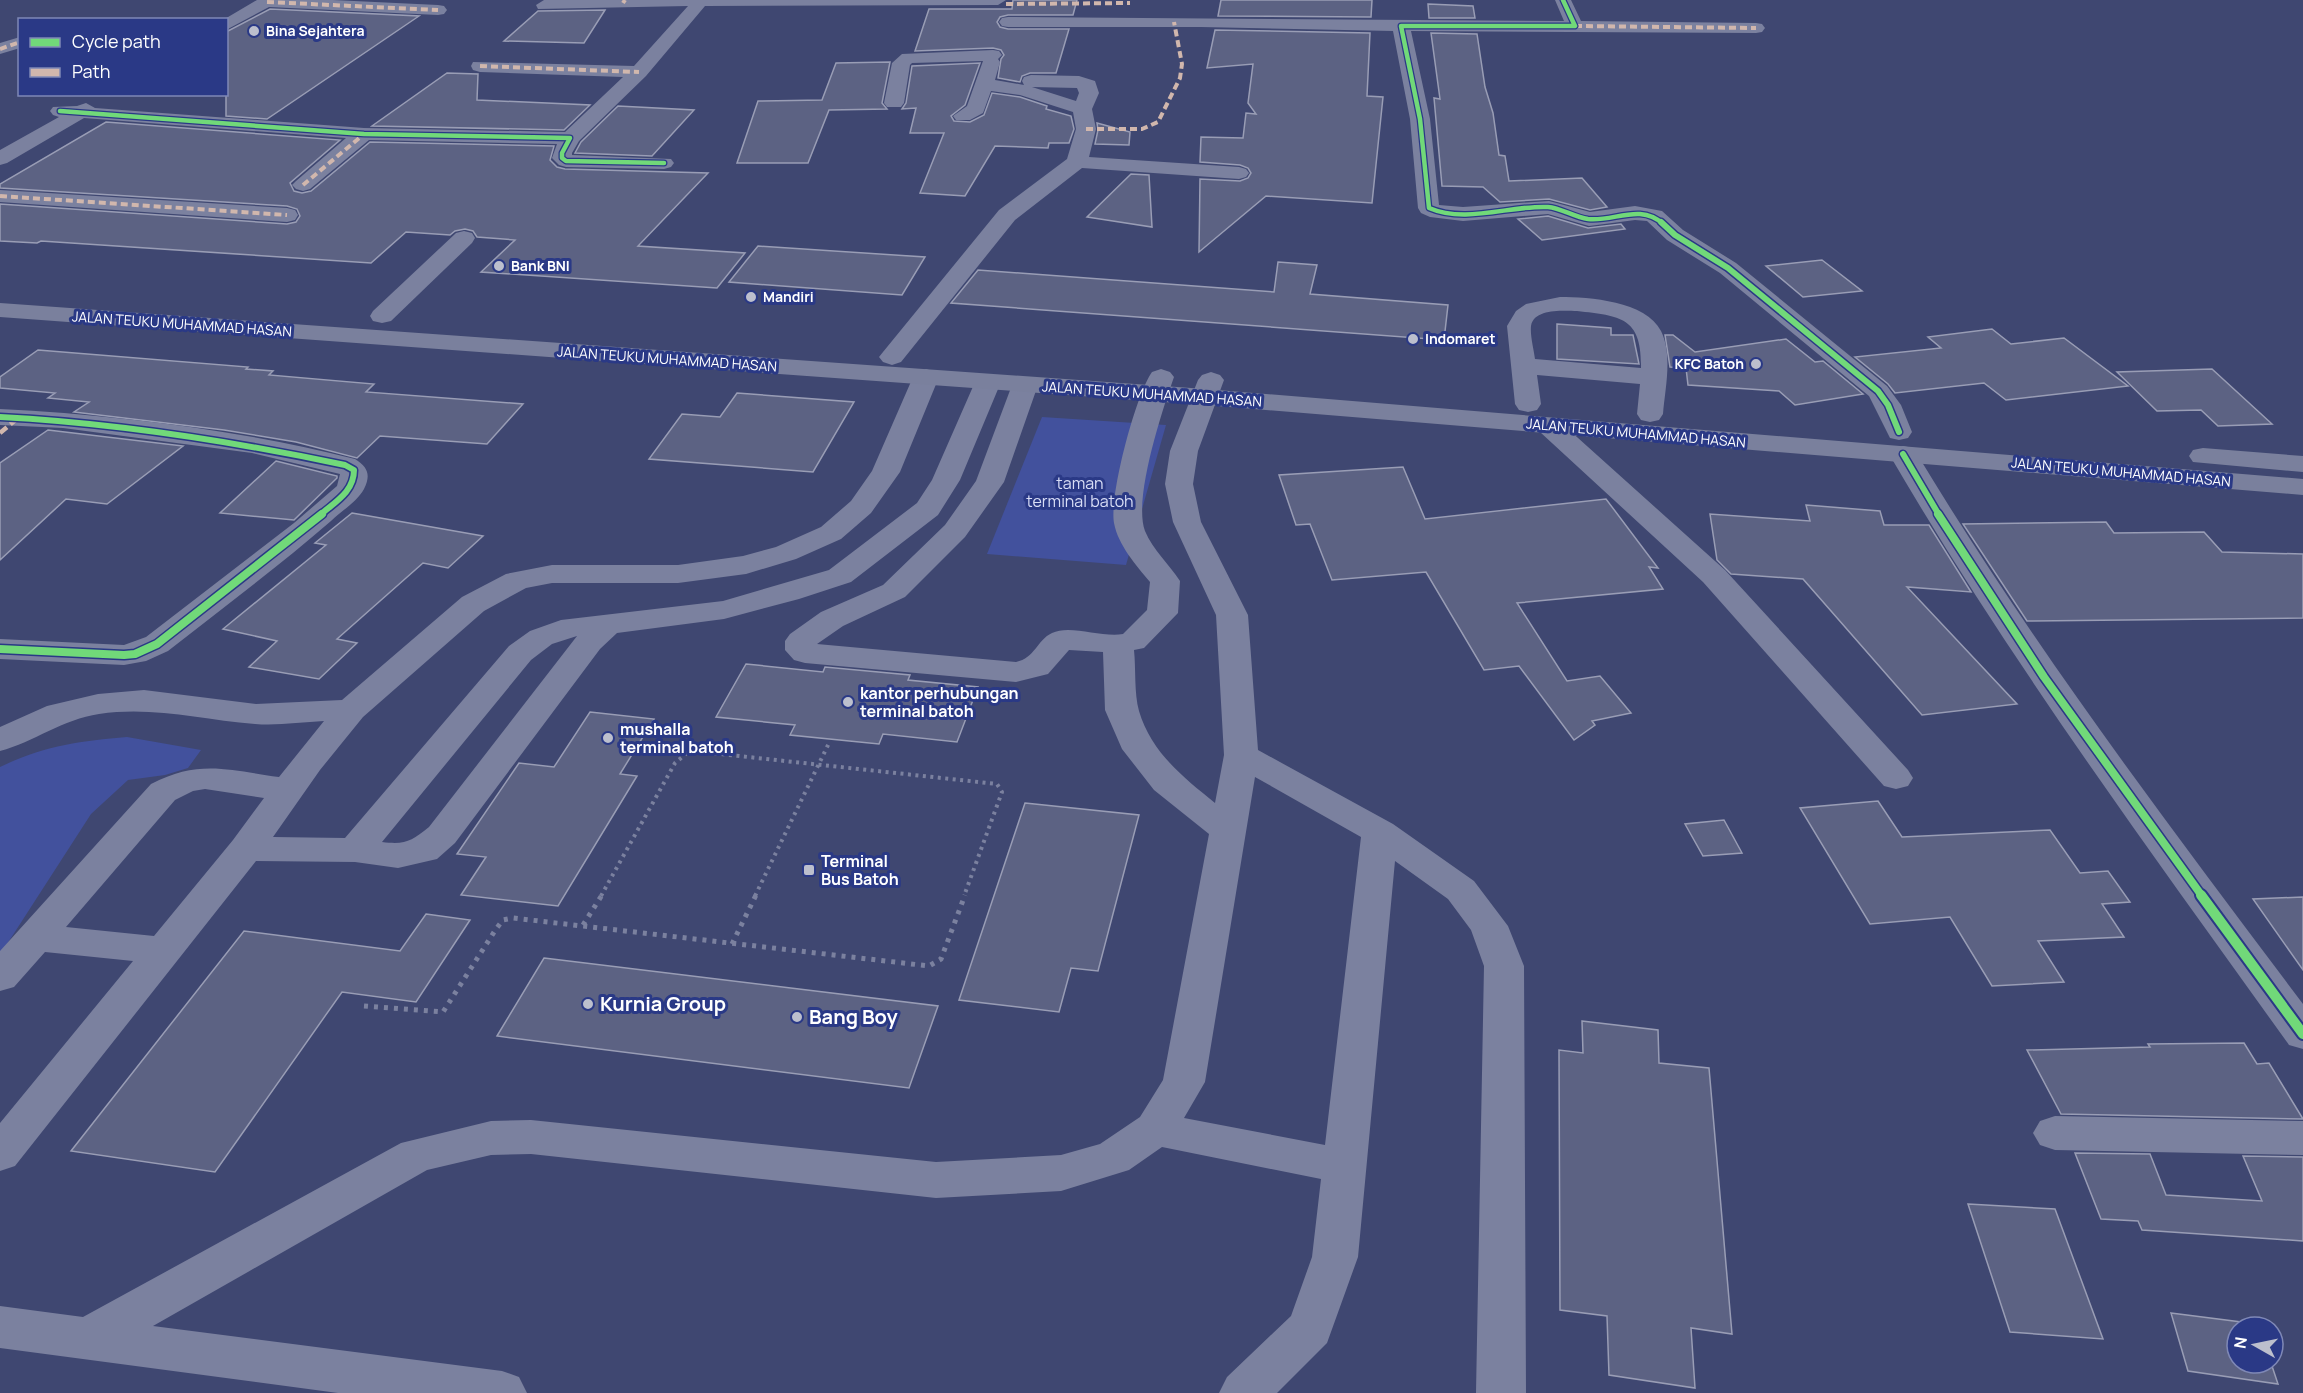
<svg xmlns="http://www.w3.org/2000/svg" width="2303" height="1393" font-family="Manrope,sans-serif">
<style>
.green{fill:#42519d}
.building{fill:#5c6283;stroke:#999db5;stroke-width:1.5}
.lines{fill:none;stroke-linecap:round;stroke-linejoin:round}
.path-far1{stroke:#7b819f;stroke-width:4;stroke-dasharray:3 4.5;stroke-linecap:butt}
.path{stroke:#7b819f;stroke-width:5;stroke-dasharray:4 6;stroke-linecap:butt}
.minor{fill:#7b819f;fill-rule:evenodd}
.highway{fill:#7a809d;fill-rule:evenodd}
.quiet-far1{stroke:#d1b7ad;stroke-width:4;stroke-dasharray:7 4;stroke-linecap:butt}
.quiet{stroke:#d1b7ad;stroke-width:4.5;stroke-dasharray:9 4.5;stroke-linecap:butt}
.cycleway-far3-casing{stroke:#2a3986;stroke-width:7}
.cycleway-far2-casing{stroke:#2a3986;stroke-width:9}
.cycleway-far1-casing{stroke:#2a3986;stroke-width:11}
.cycleway-casing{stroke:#2a3986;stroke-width:14}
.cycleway-far3{stroke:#71d979;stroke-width:4.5}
.cycleway-far2{stroke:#71d979;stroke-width:6}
.cycleway-far1{stroke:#71d979;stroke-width:8}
.cycleway{stroke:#71d979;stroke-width:10}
.poi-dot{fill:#bcbfcd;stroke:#2a3986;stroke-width:2}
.labels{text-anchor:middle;stroke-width:6;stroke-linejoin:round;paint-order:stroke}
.far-poi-label{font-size:14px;font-weight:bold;fill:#fff;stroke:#2a3986;text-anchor:start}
.far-street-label{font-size:14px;fill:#fff;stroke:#2a3986}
.park-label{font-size:16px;fill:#d9def6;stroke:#2a3986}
.poi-label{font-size:16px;font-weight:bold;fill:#fff;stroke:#2a3986;text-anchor:start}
.near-poi-label{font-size:20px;font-weight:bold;fill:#fff;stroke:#2a3986;text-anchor:start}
</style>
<rect width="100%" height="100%" fill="#3f4771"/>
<g class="green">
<path d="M1042,417L1166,425L1126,565L987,554Z"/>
<path d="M127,737L201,750L188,768L165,775L128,780L91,814L0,955V767C43,746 80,741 127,737Z"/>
</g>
<g class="building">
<path d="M1013,0H1077L1073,15H1008L1000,17L997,22L1000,27L1008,29H1069L1056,73H1030L1022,76L1020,82L998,78L1001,59L1004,55L1001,50L993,48L915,51L929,9H1012Z"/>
<path d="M1221,0H1372L1371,17L1218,16Z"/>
<path d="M1428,4L1473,6L1475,18H1429Z"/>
<path d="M270,9L419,16L267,119L226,116V32Z"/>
<path d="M605,10L584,43L504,41L538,11Z"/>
<path d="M1215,30L1370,33L1367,96L1383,97L1372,203L1266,196L1199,252L1200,179L1240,181L1248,178L1251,173L1248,168L1240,165L1200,162L1201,137L1243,138L1246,113L1256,114L1248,103L1253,64L1207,68Z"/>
<path d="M1431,33L1477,34L1485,87L1493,113L1499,155L1505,156L1509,181L1582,178L1607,207L1590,210L1549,199L1500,202L1483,187L1442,186L1434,98L1440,99Z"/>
<path d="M890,62L882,103L887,109L829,110L808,163H737L758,101L822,100L836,63Z"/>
<path d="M980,63L965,105L951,116L954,121L970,122L984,115L992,93L1020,97L1047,106L1046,109L1071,116L1074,129L1069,143H1049L1048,148L995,146L965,196L920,193L944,133H910L916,108L902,109L906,103L912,66Z"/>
<path d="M447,73L478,74L477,100L590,105L564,130L372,126Z"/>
<path d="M618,106L694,110L652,156L575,153L581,142Z"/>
<path d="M106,122L340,140L290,183L294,191L302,193L311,191L370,142L554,146L550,160L557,167L565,169L708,173L638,246L745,253L717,288L481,272L515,240L477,237L473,231L465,229L455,231L450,235L406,232L371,263L41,241L37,243L0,241V204L287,224L296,222L300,216L297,209L287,206L0,188V184Z"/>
<path d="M1097,123L1130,132L1129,145L1095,144L1098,130Z"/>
<path d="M1131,174L1149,175L1152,227L1087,217Z"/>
<path d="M1548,216L1588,228L1621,224L1625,229L1542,240L1518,219Z"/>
<path d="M758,246L925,257L902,295L729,282Z"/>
<path d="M1822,260L1862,291L1803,297L1766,266Z"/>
<path d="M1278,262L1317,265L1310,294L1448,305L1444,340L951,303L978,270L1274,292Z"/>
<path d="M1557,324L1611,328V335H1633L1639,364L1557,359Z"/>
<path d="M1992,329L2011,344L2064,338L2128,386L2006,400L1984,383L1895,393L1888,384L1855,357L1941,348L1928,337Z"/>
<path d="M1665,335H1673L1695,352L1786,339L1815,362L1823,361L1863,394L1795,405L1779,391L1688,385L1686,368L1670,367Z"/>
<path d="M38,350L248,367L246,369L273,371L269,375L374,384L366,392L523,404L487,444L380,436L357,458L296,442L224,430L74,412L89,402L48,398L55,393L0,388V377Z"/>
<path d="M2212,369L2272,424L2218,426L2201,410L2157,411L2117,372Z"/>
<path d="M737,393L854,402L813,472L649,459L682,414L720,417Z"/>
<path d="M48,430L183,446L107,504L66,499L0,560V463Z"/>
<path d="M276,461L337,476V478L294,520L220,513Z"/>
<path d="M1403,467L1425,519L1606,499L1658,568L1649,567L1663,589L1517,603L1567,681L1600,676L1631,713L1592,721L1595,725L1574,740L1519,666L1484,670L1426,572L1332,580L1310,524L1296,525L1279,475Z"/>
<path d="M1806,505L1880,511L1884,525H1929L1971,592L1907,587L2017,704L1922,715L1803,579L1731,574L1717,560L1710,514L1810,521Z"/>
<path d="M352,513L483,536L448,568L423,563L337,639L357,643L319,679L249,667L277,641L223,629L326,545L315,543Z"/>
<path d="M2106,522L2114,533L2204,532L2222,552L2303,554V618L2027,621L1963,524Z"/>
<path d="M746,664L823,672L825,667L910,675L908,680L978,687L957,742L883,734L879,744L790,735L795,725L716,717Z"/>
<path d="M590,712L654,719L620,774L637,776L558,906L461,895L486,857L457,854L519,763L554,767Z"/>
<path d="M1878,801L1902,837L2050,830L2080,873L2108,871L2130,902L2102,904L2124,937L2038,941L2064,982L1992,986L1950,917L1870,924L1800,808Z"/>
<path d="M1025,803L1139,815L1098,971L1071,968L1059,1012L959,1000Z"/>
<path d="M1724,820L1742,853L1703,856L1685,824Z"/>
<path d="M2303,897V970L2253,899Z"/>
<path d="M426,914L470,920L416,1002L342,992L215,1172L71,1151L244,931L400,951Z"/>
<path d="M544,958L938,1006L909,1088L497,1036Z"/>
<path d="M1582,1021L1658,1030L1659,1063L1709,1068L1732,1334L1691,1328L1695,1388L1609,1375L1607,1316L1560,1310L1559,1050L1583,1053Z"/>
<path d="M2244,1043L2257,1064L2269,1063L2303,1119L2061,1114L2027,1050L2150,1047L2148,1044Z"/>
<path d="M2075,1153L2150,1154L2166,1195L2262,1201L2243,1156L2303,1157V1241L2142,1230L2138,1221L2101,1219Z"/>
<path d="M1968,1204L2055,1209L2103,1339L2010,1332Z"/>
<path d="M2171,1313L2257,1324L2258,1327H2237V1363H2271L2278,1384L2188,1371Z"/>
</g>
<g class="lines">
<g class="path-far1">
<path d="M601,896L675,763L687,753L702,752L997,784L1002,792L964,896"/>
<path d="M755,896L829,743"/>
</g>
<g class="path">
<path d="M583,925L602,895"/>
<path d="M732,944L756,895"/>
<path d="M364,1006L443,1012L496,929L503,920L513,918L929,966L941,959L965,895"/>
</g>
<g class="minor">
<path d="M257,0H333L438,5L444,6L447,10L444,14L438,15L269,7L226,30V20H223Z"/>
<path d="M544,0H1006L998,5L705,6L646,76L579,141L572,153V155L671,159L674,163L671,167L664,169L566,167L559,165L552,158L557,144L369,140L310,189L303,191L296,189L292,185L296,181L346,138L84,118L7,163L0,165V150L59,117L53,115L50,111L53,107L77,106L86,103L95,108L364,128L565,132L623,77L480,72L473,70L471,66L473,62L634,66L688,6L538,9L536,5Z"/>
<path d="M1555,0H1571L1581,21L1756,23L1762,24L1765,28L1762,32L1756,33L1411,31L1430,119L1439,205L1463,207L1549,201L1590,212L1635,206L1662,211L1683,230L1736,263L1887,386L1901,405L1912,432L1908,438L1899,440L1890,438L1869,396L1720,273L1667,240L1647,221L1635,220L1589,226L1548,214L1463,221L1430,217L1421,213L1418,208L1410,119L1393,31L1201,27H1008L1002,26L999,22L1002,18L1008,17L1564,21Z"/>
<path d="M20,37V48L0,54V43Z"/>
<path d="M993,50L999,51L1002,55L998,59L1000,62L995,80L1024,85L1022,81L1024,77L1031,75L1079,76L1095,81L1099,93L1092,109L1096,129L1089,157L1239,167L1246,169L1249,173L1246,177L1239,179L1082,168L1015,220L901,362L892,365L883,362L879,357L883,352L999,210L1067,159L1076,129L1073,112L1020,95L991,91L983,113L970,120H956L953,116L967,106L983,61L912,63L910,65L904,103L901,107H887L884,103L892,63L902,54ZM1032,87L1077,88L1079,93L1076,101Z"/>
<path d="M0,190L287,208L295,210L298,215L295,220L287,222L0,202Z"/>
<path d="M464,231L472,233L475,238L472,243L391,321L382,323L373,321L370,316L373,311L456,233Z"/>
<path d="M1560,297C1589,297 1646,301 1661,331C1673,355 1665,389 1663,414L1659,420L1650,422L1641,420L1637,414L1640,384L1537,375L1541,404L1537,410L1528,412L1519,410L1515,404L1507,326L1516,311L1526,304ZM1577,311C1622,316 1642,318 1641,368L1535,359C1534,350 1530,336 1531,326C1534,308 1564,311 1577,311Z"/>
<path d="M926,369L935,372L939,377L900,472L871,513L841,539L796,559L746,574L678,583H552L526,588L484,611L363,717L320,770L273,837L345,838L509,646L530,631L561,620L723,601L829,570L917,503L932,480L975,382L979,377L988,374L997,377L1001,382L960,480L938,515L851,582L799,599L724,619L617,633L600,649L455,843L437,859L398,868L355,862L256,861L15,1166L0,1171V1123L133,961L45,952L14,987L0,991V951L151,784C199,759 228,770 279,777L324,721C301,722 277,726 255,724C201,720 154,706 99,714C63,719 34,742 0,751V727L47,706L98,694L144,690L256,704L342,700L462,597L506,574L552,565H678L743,556L776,547L821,527L851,501L872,471L913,377L917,372ZM577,636L429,827C411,841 406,845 382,842L531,660L552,644ZM205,789L264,798L233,840L154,936L66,927L175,800L193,791Z"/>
<path d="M1161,369L1170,372L1174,377C1162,411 1133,499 1145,531C1153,550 1169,564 1180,581L1178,613L1144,648L1134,650C1136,669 1134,693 1139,711C1151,752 1183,777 1215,803L1224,755L1216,615L1173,522L1165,484L1170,451L1198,380L1202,375L1211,372L1220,375L1224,380L1198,451L1193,484L1201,522L1248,615L1258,750L1393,824L1474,881L1508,926L1524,966L1526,1393H1476L1484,966L1471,930L1448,899L1395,861L1358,1257L1327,1343L1277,1393H1219L1227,1377L1291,1316L1312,1257L1321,1179L1162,1147L1129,1170L1061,1191L936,1198L531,1154L491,1155L427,1170L153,1326L502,1371L519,1377L527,1393H338L0,1348V1306L83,1317L401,1143L491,1121L531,1120L936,1162L1061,1155L1100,1144L1140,1117L1163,1080L1209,834L1154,790L1122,749L1105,710L1103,652L1069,650L1048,674L1016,682L805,663L794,660L785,650V641L790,634L821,612L883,585L945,525L976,481L1012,385L1016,380L1025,377L1034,380L1038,385L1004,482L965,537L905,597L843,626L817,644L1016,662C1035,658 1037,640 1052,633C1070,624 1102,638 1123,634L1147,610L1150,582C1136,565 1118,545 1114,523C1109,496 1136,394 1152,372ZM1255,777L1361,837L1325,1145L1184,1118L1205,1082Z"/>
<path d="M0,409C119,415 240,430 355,459C368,467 371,475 364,489C357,502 341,511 331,521C279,566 223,608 168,651L146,661L124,665L0,659V639L124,645L146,637L294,523L337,486L340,474L252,453L63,428L0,425Z"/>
<path d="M1549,418L1558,420L1725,570L1908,770L1913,778L1908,786L1896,789L1884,786L1703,582L1540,432L1536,426L1540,420Z"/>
<path d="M1903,446L1913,448L1917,454C2034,648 2167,823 2303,1004V1049L2289,1045C2150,851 2009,660 1889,454L1893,448Z"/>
<path d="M2055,1116L2303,1121V1155L2055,1150L2040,1145L2033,1133L2040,1121Z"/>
</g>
<g class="highway">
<path d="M0,303L1205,389L2303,479V495L1205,405L0,317Z"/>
<path d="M2203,448L2303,456V472L2193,462L2189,456L2193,450Z"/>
</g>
<g class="quiet-far1">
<path d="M267,2L438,10"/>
<path d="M623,3L625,0"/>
<path d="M1006,4L1130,3"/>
<path d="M1575,26L1756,28"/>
<path d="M0,49L20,42"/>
<path d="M480,66L639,72"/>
<path d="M1086,129H1142L1158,122L1180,78L1182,64L1174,22"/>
<path d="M303,185L364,134"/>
<path d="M0,196L287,215"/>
</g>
<path class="quiet" d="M0,433L18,418"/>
<defs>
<g id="cycleway-far3">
<path d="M1563,0L1575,26H1401L1420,119L1429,208C1466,224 1510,205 1548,207C1561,208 1574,217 1588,219C1614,222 1640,203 1663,224"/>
<path d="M60,111L364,134L570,138L562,153V158L566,161L664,163"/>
</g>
<g id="cycleway-far2">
<path d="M1661,222L1675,235L1728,268L1878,391L1888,405L1899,432"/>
<path d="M0,417C116,423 231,441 345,465L354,470C354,492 335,502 320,515"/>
<path d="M1903,454L1939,515"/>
</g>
<g id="cycleway-far1">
<path d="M1938,514L2044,677L2202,896"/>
<path d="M0,649L124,655L135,654L157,644L322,514"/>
</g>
<path id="cycleway" d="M2201,895L2303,1034"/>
</defs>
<use href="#cycleway-far3" class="cycleway-far3-casing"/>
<use href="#cycleway-far2" class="cycleway-far2-casing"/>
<use href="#cycleway-far1" class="cycleway-far1-casing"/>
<use href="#cycleway" class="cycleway-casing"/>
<use href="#cycleway-far3" class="cycleway-far3"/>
<use href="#cycleway-far2" class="cycleway-far2"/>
<use href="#cycleway-far1" class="cycleway-far1"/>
<use href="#cycleway" class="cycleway"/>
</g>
<g class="poi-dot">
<circle cx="254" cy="31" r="6"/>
<circle cx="499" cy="266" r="6"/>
<circle cx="751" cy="297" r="6"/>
<circle cx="1413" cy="339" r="6"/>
<circle cx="1756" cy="364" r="6"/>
<circle cx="848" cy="702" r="6"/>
<circle cx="608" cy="738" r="6"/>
<rect x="803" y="864" width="12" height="12" rx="3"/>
<circle cx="588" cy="1004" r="6"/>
<circle cx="797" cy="1017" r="6"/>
</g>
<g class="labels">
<g class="far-poi-label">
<text x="266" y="36">Bina Sejahtera</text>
<text x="511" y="271">Bank BNI</text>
<text x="763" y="302">Mandiri</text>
<text x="1425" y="344">Indomaret</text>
<text x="1744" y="369" text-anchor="end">KFC Batoh</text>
</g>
<g class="far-street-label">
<text transform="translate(182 324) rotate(4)" y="5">JALAN TEUKU MUHAMMAD HASAN</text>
<text transform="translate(667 359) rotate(4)" y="5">JALAN TEUKU MUHAMMAD HASAN</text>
<text transform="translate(1152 394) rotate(4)" y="5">JALAN TEUKU MUHAMMAD HASAN</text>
<text transform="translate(1636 433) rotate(5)" y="5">JALAN TEUKU MUHAMMAD HASAN</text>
<text transform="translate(2121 472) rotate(5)" y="5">JALAN TEUKU MUHAMMAD HASAN</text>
</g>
<g class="park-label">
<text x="1080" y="489">taman<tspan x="1080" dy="18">terminal batoh</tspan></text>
</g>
<g class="poi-label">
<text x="860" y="699">kantor perhubungan<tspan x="860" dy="18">terminal batoh</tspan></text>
<text x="620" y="735">mushalla<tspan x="620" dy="18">terminal batoh</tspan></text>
<text x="821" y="867">Terminal<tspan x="821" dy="18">Bus Batoh</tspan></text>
</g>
<g class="near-poi-label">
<text x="600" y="1011">Kurnia Group</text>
<text x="809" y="1024">Bang Boy</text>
</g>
</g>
<rect x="18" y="18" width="210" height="78" fill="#2a3986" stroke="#7f88b6" stroke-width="1.5"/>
<rect x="30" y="38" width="30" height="9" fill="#71d979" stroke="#7f88b6" stroke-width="1.5"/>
<text x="72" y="48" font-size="18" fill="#ffffff">Cycle path</text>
<rect x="30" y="68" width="30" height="9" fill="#d1b7ad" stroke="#7f88b6" stroke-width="1.5"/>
<text x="72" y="78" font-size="18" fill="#ffffff">Path</text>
<g transform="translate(2255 1345) rotate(279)"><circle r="28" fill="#2a3986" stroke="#7f88b6" stroke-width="1.5"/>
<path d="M0-4.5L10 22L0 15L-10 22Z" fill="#bcbfcd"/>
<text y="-9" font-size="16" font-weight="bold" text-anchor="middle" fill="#ffffff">N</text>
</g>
</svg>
